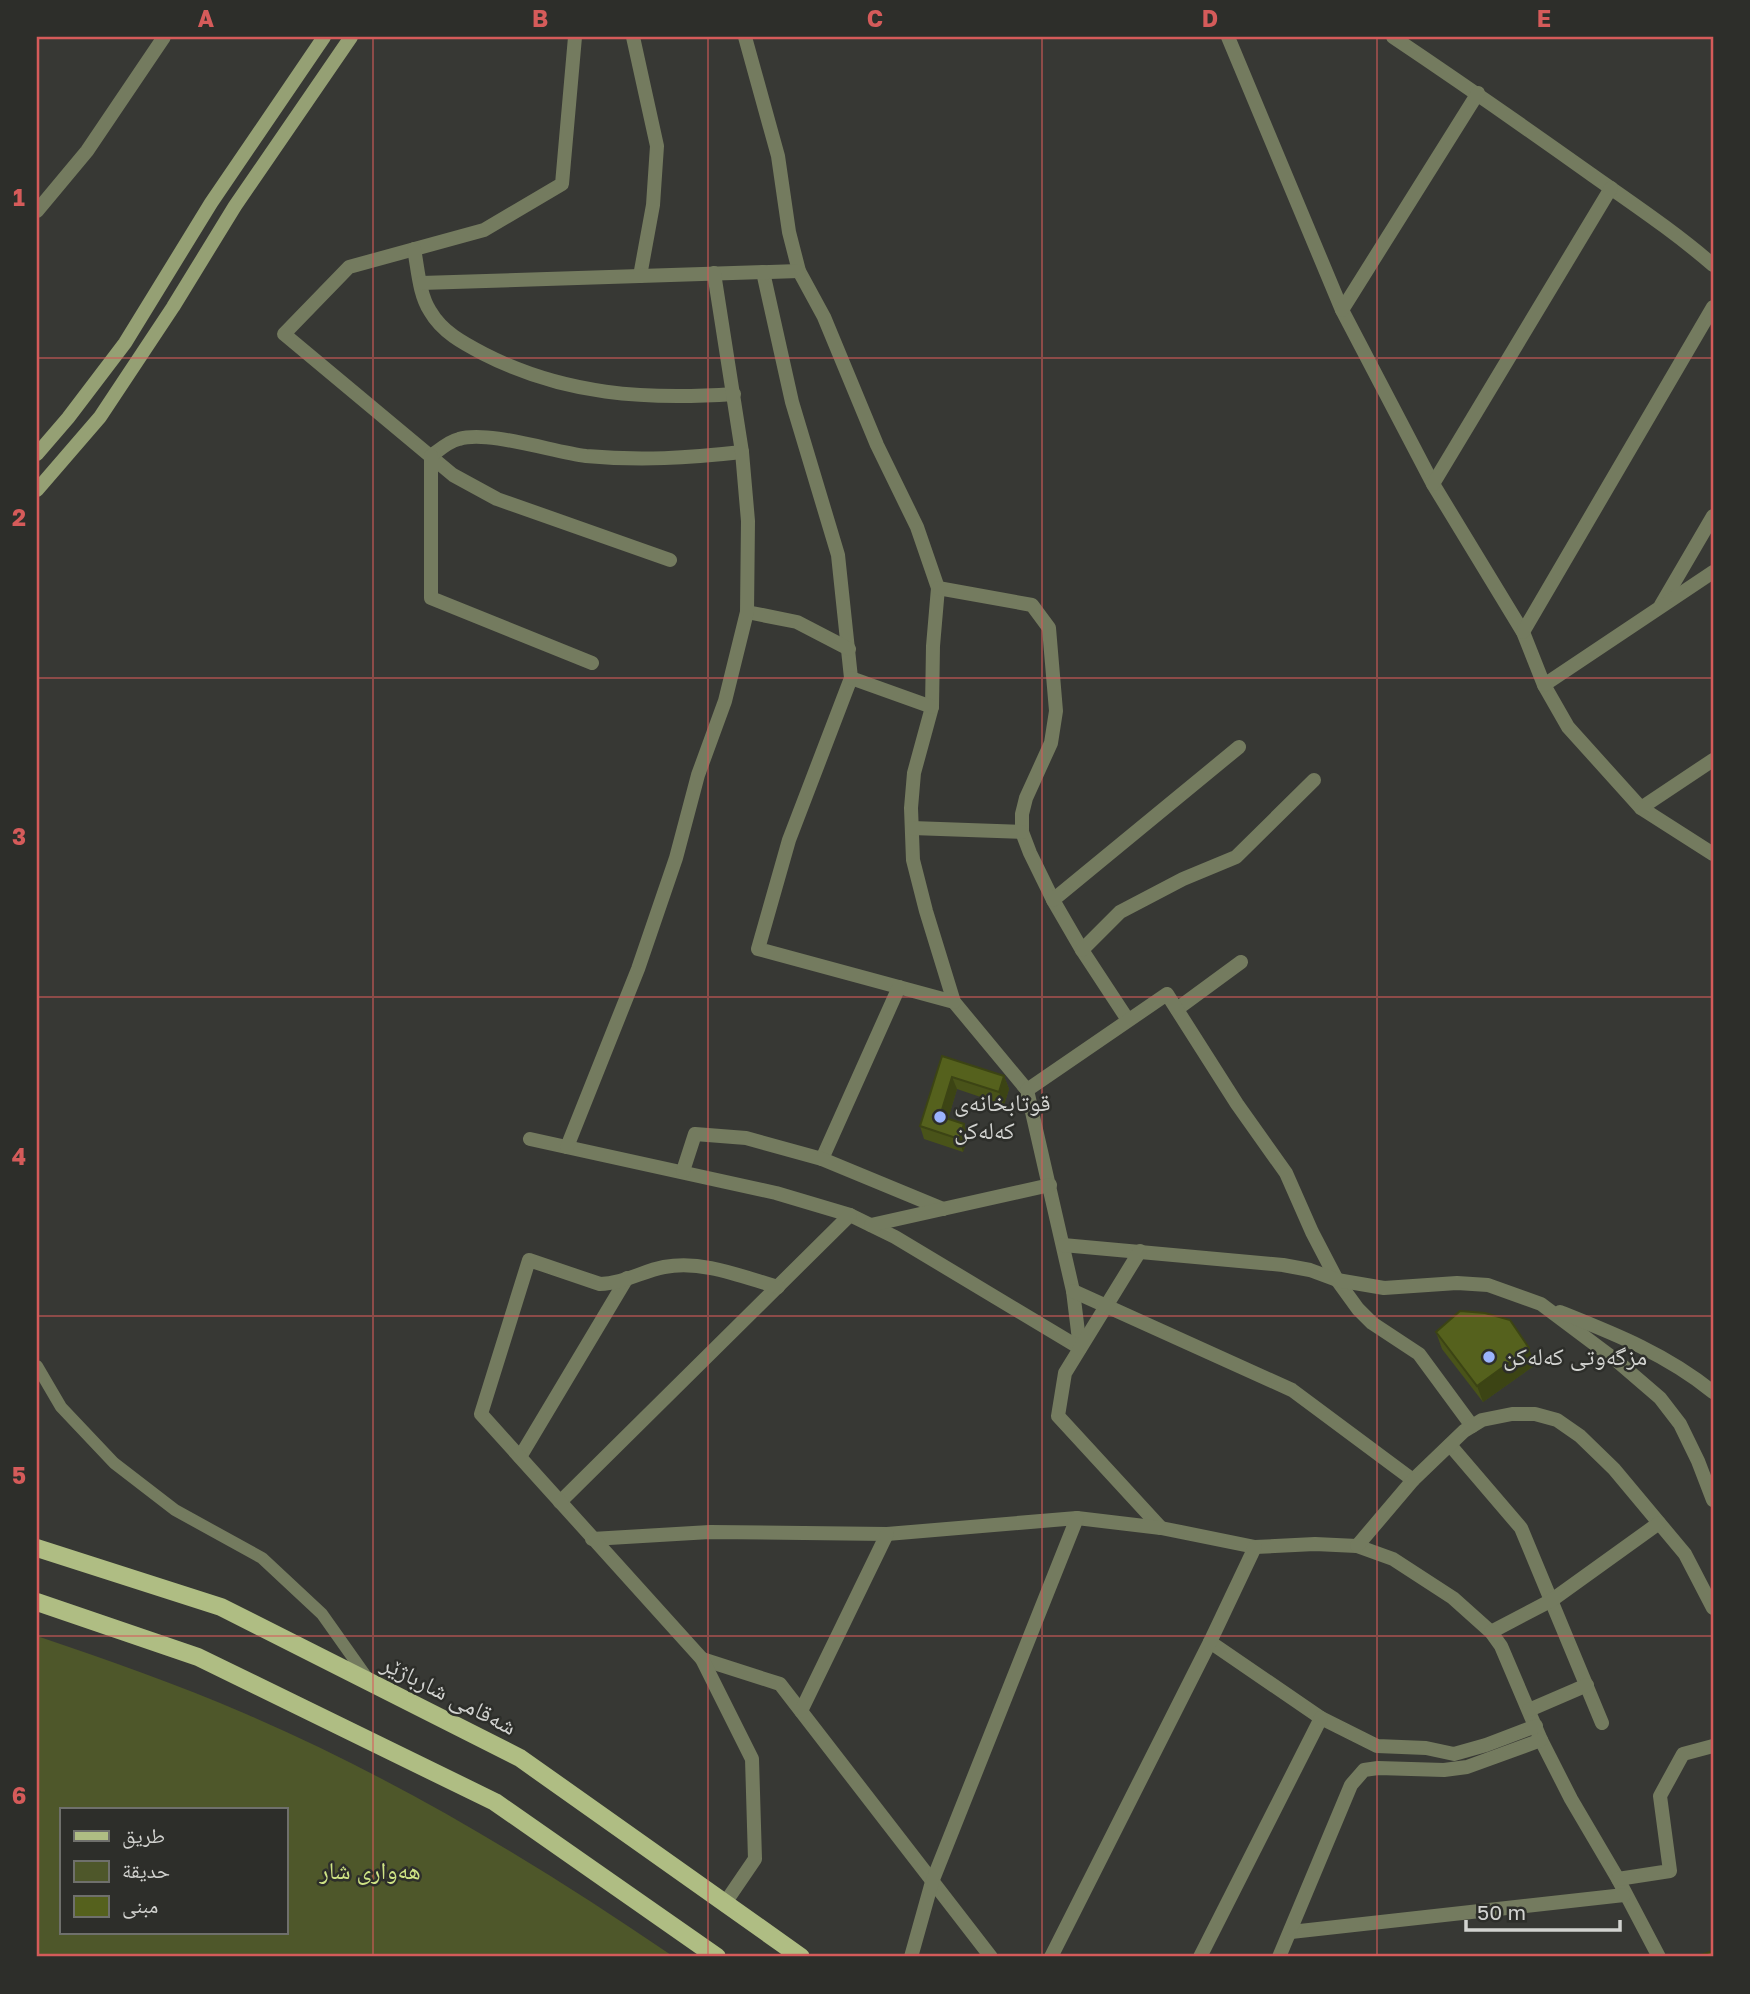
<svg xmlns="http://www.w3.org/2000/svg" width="1750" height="1994" font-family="'Golos Text','Noto Naskh Arabic',sans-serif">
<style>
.green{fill:#4e572a;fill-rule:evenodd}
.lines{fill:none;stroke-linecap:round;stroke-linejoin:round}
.lane{stroke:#747b5f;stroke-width:12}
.street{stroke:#747b5f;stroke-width:14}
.secondary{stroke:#95a074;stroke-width:14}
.primary{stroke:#afbd83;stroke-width:18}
.wall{fill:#495319}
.shaded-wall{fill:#3c4414}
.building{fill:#55611d;stroke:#3c4414;stroke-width:2}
.grid{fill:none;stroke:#d55b5a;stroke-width:2;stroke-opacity:0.55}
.poi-dot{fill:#9bb4fd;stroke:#2d2e2a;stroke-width:2.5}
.labels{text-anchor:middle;stroke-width:5;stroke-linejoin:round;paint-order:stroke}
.poi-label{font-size:24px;fill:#d2d3d0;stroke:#2d2e2a;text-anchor:start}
.street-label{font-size:24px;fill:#d2d3d0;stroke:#2d2e2a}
.park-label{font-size:24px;fill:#cfe485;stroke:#2d2e2a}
.neatline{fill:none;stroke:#d55b5a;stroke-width:2.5}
.grid-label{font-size:23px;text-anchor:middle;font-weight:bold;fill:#d55b5a}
</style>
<rect width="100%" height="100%" fill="#373834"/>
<path class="green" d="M37,1636C107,1660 177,1684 246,1714C397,1779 538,1864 674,1957H37ZM61,1810H285V1933H61Z"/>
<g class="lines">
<path class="lane" d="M37,1366L61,1407L114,1463L175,1510L262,1558L322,1614L368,1679"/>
<g class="street">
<path d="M575,37L562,184L484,230L349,267L284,334L453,475L497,499L670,560"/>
<path d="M633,37L657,146L653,205L640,276"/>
<path d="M745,37L778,156L789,232L799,271L824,317L877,445L917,527L938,588L933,646L932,707L914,773L911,808L913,860L926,911L954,1002L1027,1090L1073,1291L1080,1348"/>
<path d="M1228,37L1342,310L1433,484L1523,632L1544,685L1568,727L1641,808L1713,854"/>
<path d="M1393,37C1460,82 1526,128 1592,175C1633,204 1675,232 1713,265"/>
<path d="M37,211L87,151L164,37"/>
<path d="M414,249C418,269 419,294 430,311C442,332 463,343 484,354C564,395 645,400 734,394"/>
<path d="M763,272L792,402L838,555L851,678L789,840L758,949L954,1002"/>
<path d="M421,283L799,271"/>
<path d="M1342,310L1478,93"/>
<path d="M431,456C439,450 449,441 459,439C488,430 553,452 586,456C641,461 688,458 742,452"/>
<path d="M431,456V598L592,663"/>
<path d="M1433,484L1611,188"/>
<path d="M938,588L1032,605L1049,628L1056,711L1051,743L1026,798L1022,814V832L1030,853L1053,900L1082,950L1128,1020"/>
<path d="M1661,605L1713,516"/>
<path d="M747,612L797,622L849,649"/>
<path d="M1523,632L1713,307"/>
<path d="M851,678L932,707"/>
<path d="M1544,685L1713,572"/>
<path d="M1641,808L1713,760"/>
<path d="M912,828L1022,832"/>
<path d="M1053,900L1239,747"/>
<path d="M1082,950L1120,912L1183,879L1236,857L1314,780"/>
<path d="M1177,1009L1241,962"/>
<path d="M1027,1090L1167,994L1237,1104L1286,1173L1312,1232L1337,1280L1358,1309L1372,1323L1419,1354L1472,1426"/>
<path d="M530,1139L776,1193L850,1215L895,1237L1080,1348"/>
<path d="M567,1147L638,969L676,858L698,775L725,701L747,612L748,521L742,452L714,273"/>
<path d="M822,1159L899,987"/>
<path d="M683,1171L695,1134L746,1138L822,1159L943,1209"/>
<path d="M871,1225L1050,1185"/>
<path d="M1063,1245L1283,1265L1310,1270L1337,1280L1384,1288L1457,1283L1488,1285L1541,1304L1617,1361L1660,1398L1680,1424L1698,1461L1713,1500"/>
<path d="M1140,1251L1065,1373L1058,1416L1161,1528"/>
<path d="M1073,1291L1292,1390L1413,1480"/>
<path d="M1560,1312C1615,1334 1666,1354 1713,1392"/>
<path d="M1450,1445L1521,1528L1602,1723"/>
<path d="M520,1457L627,1278"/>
<path d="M560,1502L850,1215"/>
<path d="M592,1539L710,1532L887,1534L1077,1518L1161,1528L1255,1547L1315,1544L1357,1546L1393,1559L1453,1598L1491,1632L1501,1646L1541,1740L1571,1799L1618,1879L1659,1957"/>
<path d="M1357,1546L1413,1480L1464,1431L1482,1420L1512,1414H1535L1557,1420L1580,1436L1614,1469L1685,1554L1713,1608"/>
<path d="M1491,1632L1552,1600L1659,1523"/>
<path d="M1210,1642L1321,1718L1377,1746L1426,1748L1454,1754L1486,1745L1536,1726"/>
<path d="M702,1659L780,1684L991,1957"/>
<path d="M1529,1710L1587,1685"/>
<path d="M801,1711L887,1534"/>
<path d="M1618,1879L1670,1871L1660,1796L1683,1754L1713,1746"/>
<path d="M725,1903L755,1859L752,1759L702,1659L481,1414L529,1260L600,1284C622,1284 643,1271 664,1267C703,1260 740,1276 778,1287"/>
<path d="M1291,1932L1624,1895"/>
<path d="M911,1957L932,1882L1077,1518"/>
<path d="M1051,1957L1210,1642L1255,1547"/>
<path d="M1200,1957L1321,1718"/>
<path d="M1279,1957L1351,1785L1364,1770L1378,1768L1444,1770L1467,1767L1541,1740"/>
</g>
<g class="secondary">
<path d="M37,454L68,418L125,343L211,203L324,37"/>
<path d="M37,490L100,417L173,307L235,206L351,37"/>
</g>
<g class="primary">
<path d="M37,1548L221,1607L520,1758L801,1957"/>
<path d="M37,1602L198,1657L495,1802L717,1957"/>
</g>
</g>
<g class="wall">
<path d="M942,1056L1004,1076L1009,1089L1004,1105L957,1089L948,1119L964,1124L968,1137L963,1152L924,1139L920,1126Z"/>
<path d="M1436,1332L1535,1365L1483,1402L1442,1349Z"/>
</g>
<g class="shaded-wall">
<path d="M1004,1076L1009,1089L1004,1105L999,1092Z"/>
<path d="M952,1077L957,1089L945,1129L940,1116Z"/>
<path d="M964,1124L968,1137L963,1152L959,1139Z"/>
<path d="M1529,1348L1535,1365L1483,1402L1477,1386Z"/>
</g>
<g class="building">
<path d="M942,1056L1004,1076L999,1092L952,1077L940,1116L964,1124L959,1139L920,1126Z"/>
<path d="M1460,1311L1485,1313L1510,1320L1529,1348L1477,1386L1436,1332Z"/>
<path d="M1713,1951V1957H1695Z"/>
</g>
<path class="grid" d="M373,37V1957M708,37V1957M1042,37V1957M1377,37V1957M37,358H1713M37,678H1713M37,997H1713M37,1316H1713M37,1636H1713"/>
<g class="poi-dot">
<circle cx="940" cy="1117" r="7"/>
<circle cx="1489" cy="1357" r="7"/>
</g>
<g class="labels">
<g class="poi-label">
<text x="954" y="1111">قوتابخانەی<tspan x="954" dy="28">کەلەکن</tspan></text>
<text x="1503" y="1365">مزگەوتی کەلەکن</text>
</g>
<g class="street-label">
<text transform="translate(449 1695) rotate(27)" y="8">شەقامی شارباژێر</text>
</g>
<g class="park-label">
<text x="370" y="1879">هەواری شار</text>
</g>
</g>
<rect width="1750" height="1994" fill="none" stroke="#2d2e2a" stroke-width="77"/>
<rect x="60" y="1808" width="228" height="126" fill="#2d2e2a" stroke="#6f706c" stroke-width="2"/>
<rect x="74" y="1831" width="35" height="10" fill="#afbd83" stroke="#6f706c" stroke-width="2"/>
<text x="122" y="1843" font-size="21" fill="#d2d3d0">طريق</text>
<rect x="74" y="1861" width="35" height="21" fill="#4e572a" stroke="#6f706c" stroke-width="2"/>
<text x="122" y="1878" font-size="21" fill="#d2d3d0">حديقة</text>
<rect x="74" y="1896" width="35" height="21" fill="#55611d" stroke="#6f706c" stroke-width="2"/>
<text x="122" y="1913" font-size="21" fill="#d2d3d0">مبنى</text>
<path d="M1466 1920v10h154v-10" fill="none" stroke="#d2d3d0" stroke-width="3.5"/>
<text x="1477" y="1920" font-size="21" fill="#d2d3d0" stroke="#2d2e2a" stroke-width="5" paint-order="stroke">50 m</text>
<rect x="38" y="38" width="1674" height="1917" class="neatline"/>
<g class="grid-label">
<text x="206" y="27">A</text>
<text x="540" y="27">B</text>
<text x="875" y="27">C</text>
<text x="1210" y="27">D</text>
<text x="1544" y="27">E</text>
<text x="19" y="206">1</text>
<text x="19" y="526">2</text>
<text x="19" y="845">3</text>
<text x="19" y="1165">4</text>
<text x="19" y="1484">5</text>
<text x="19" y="1804">6</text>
</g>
</svg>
